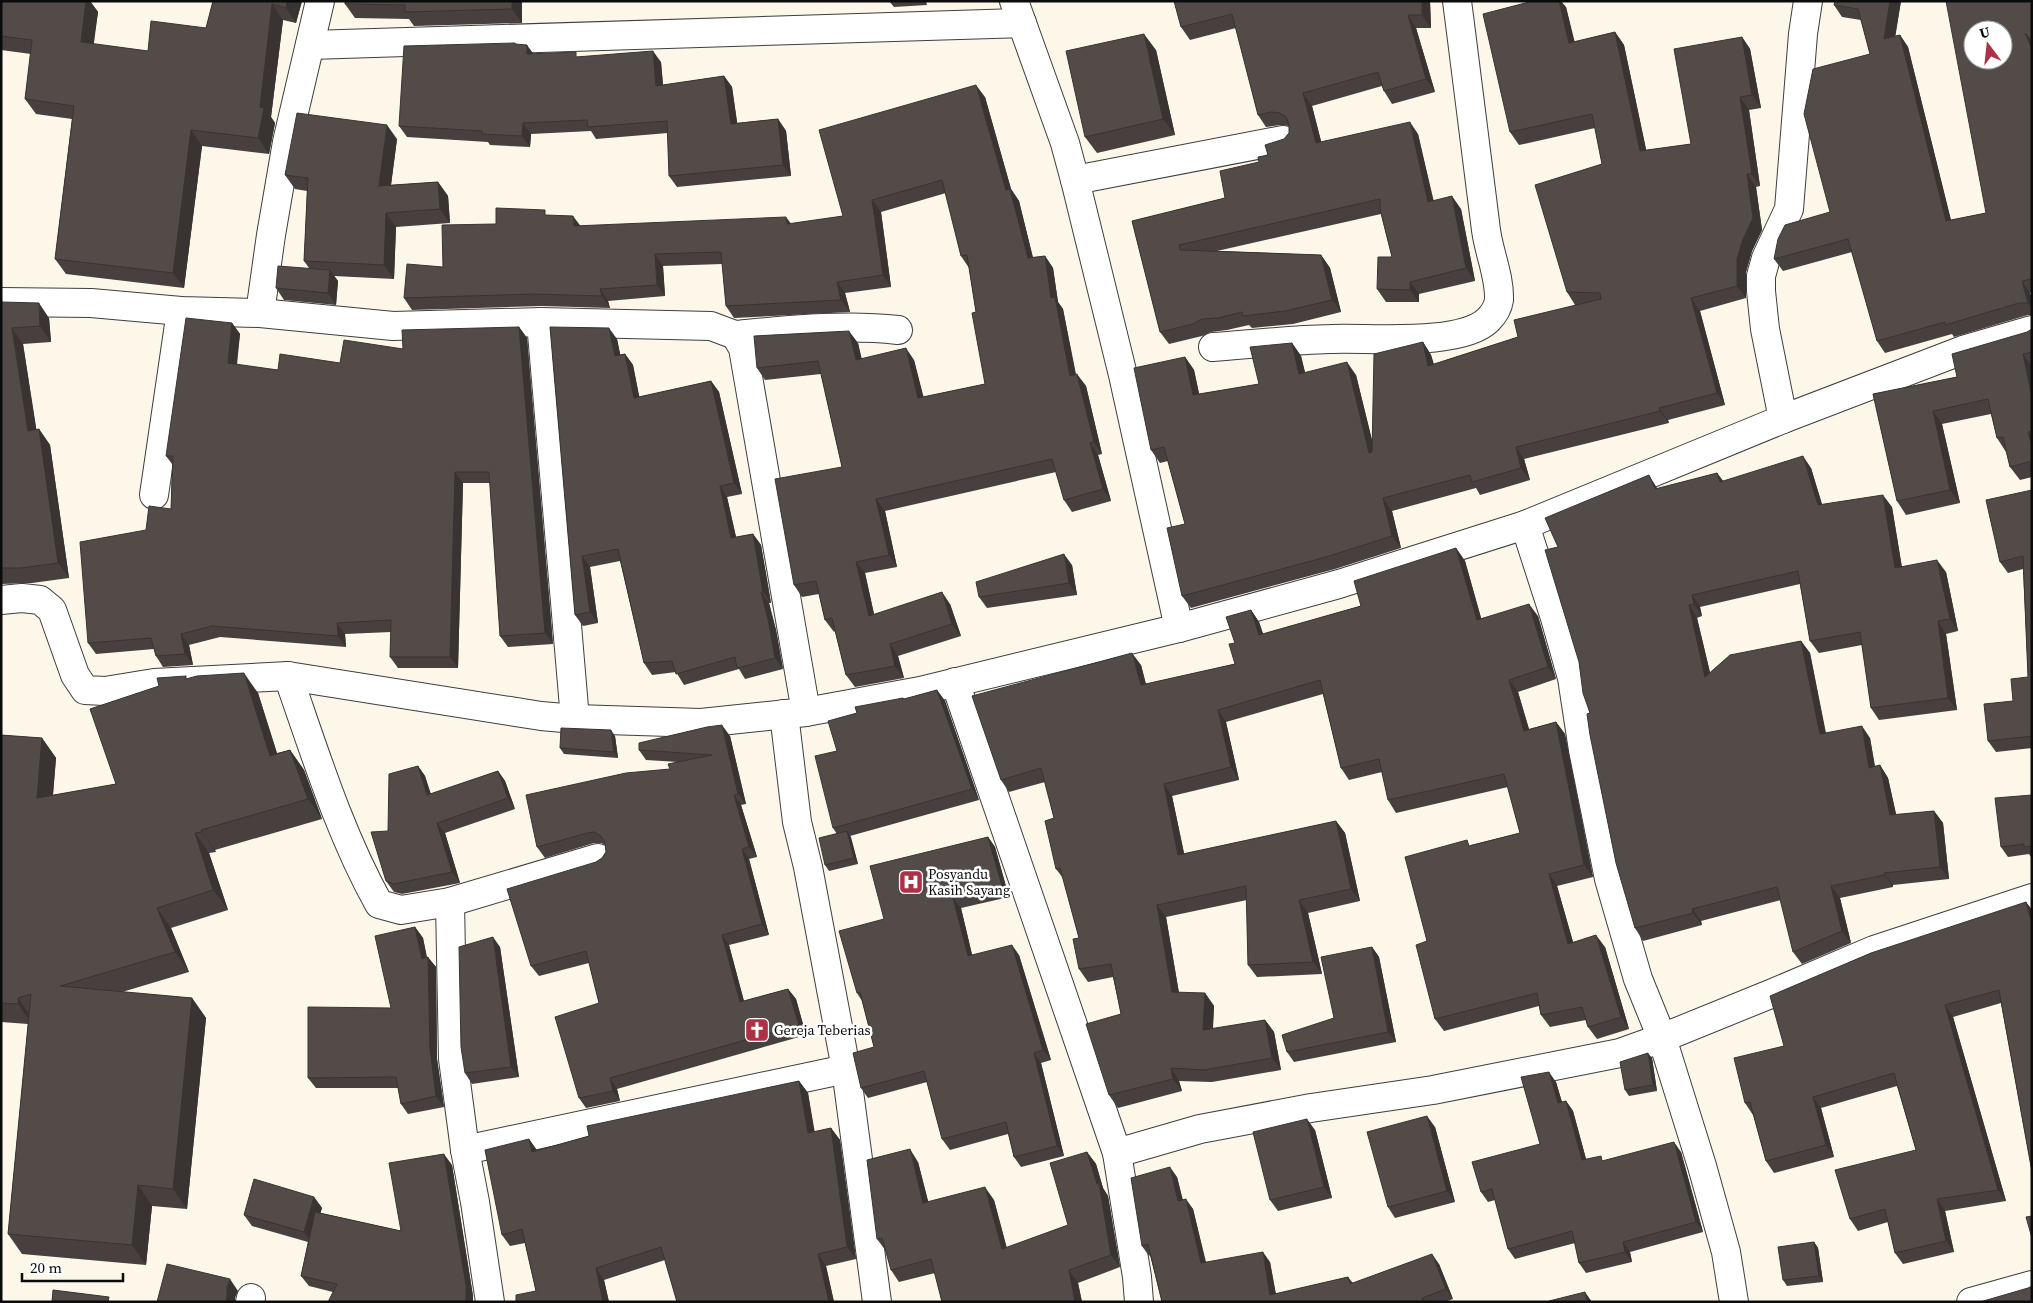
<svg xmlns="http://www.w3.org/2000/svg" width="2033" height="1303" font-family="'Source Serif 4',serif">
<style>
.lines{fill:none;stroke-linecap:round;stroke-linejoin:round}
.minor-casing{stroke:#3e3e3e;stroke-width:30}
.minor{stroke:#fff;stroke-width:28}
.wall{fill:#47403e}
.shaded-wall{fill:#393432}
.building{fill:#524b48;stroke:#393432;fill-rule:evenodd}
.labels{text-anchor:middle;stroke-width:5;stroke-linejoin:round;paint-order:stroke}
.poi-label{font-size:14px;fill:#0b0b0b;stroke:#fff;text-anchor:start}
</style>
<rect width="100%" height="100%" fill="#fdf7ea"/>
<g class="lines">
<defs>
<g id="minor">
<path d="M1014,1L1065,143L1075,180L1123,375L1179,628"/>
<path d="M310,45L1022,23"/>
<path d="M1075,180L1283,140"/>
<path d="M1,302L91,303L181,311L260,313L271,235L287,142L320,1"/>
<path d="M260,313L393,326L541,322L711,326L735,335L743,348L806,712"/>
<path d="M541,322L575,719"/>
<path d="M735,335C789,330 844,324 898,330"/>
<path d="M1213,347C1252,344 1291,340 1330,339C1368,337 1460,347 1488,320C1493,315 1498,307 1499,300C1500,277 1489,253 1486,230C1476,153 1467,77 1457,1"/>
<path d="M1783,419L1765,329L1761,291V276L1766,258L1789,209L1803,34L1808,1"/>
<path d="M154,495L181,311"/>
<path d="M1525,525L1555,618L1572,678L1583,750L1609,879L1638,979L1662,1038L1702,1166L1726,1252L1734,1302"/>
<path d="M1,600L22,598L40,600L52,610L75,675L85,690L105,691L154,683L288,676L541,716L575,719L701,723L806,712L920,691L1179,628L1339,584L1525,525L1783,419L1963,350L2032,330"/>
<path d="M288,676C315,753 339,832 379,904L401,910L450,902L598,858"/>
<path d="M955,682L1117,1153L1137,1277L1139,1302"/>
<path d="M784,714L797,822L808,867L846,1069L877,1302"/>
<path d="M450,902L453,1059L465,1150L475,1202L490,1302"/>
<path d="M465,1150L846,1069"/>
<path d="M1117,1153L1200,1129L1311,1108L1433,1090L1620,1053L1662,1038L1773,993L1874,950L2032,898"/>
<path d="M250,1302L251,1298"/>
<path d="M1971,1302L2032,1285"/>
</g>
</defs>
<use href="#minor" class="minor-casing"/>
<use href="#minor" class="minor"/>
</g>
<g class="wall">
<path d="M1,1H90L98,12L93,44L148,51L206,28L213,1H302L296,23L283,20L271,117L275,123L269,154L202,146L184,288L66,274L55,259L72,119L36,114L25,99L31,54L1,50Z"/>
<path d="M345,1H522V23L414,26L409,19L355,18L345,4Z"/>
<path d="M889,1H926L927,5L894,7Z"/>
<path d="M1174,1H1430L1431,28H1416L1435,92L1392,104L1384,91L1382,86L1312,106L1321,142L1418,134L1433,201L1461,209L1475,281L1419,294V302H1386L1377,289L1392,257L1381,214L1217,251L1321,255L1330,268L1341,312L1293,324L1252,328L1249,325L1227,330L1211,332L1202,336L1169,344L1160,332L1132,221L1225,198L1259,162L1284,139L1289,133V126L1280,125L1266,127L1258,115L1236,28L1190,40L1181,27Z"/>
<path d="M1835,1H1901L1895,36L1900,35L1908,47L1951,220L1986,213L2032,1V292L2030,293L2032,299V315H2028L1954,337L1952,334L1885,353L1877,341L1852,252L1783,271L1774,259L1830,212L1870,54L1861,20L1842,17L1834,5Z"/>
<path d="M1566,7L1574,42L1615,32L1624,45L1646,150L1691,144L1742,37L1750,49L1761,108L1749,110L1760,186L1756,187L1762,230L1752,251L1746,272V298L1700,311L1725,405L1668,420L1669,423L1524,459L1530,480L1480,495L1476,488L1392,511L1401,548L1335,569L1191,608L1182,596L1185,524L1168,461L1160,463L1151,450L1185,357L1194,370L1199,394L1259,384L1292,343L1301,356L1305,372L1356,375L1372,440L1423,342L1431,355L1434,364L1518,337L1575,305L1567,292L1602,164L1595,128L1519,145L1510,132Z"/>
<path d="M515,43L516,44L533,54L661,62L663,85L724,76L732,87L737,123L778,119L786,131L791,176L677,187L669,176L668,133L596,139L591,131L531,134L530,147L490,145L488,142L407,137L399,126Z"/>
<path d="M1156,50L1175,135L1097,153L1085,137Z"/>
<path d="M985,97L1011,189L1019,201L1033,258L1045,256L1053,268L1058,302L1063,309L1076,374L1086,386L1102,454L1098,455L1111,501L1072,512L1064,500L1056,472L885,511L897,567L865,573L874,614L950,604L961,636L898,656L904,678L855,687L846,675L835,631L834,632L825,620L819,594L802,597L794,585L842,467L821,374L765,380L757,368L858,343L861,358L914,360L923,397L985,384L976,312L969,268L961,256L946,193L881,212L891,287L845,293L850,312L734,318L726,306L722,264L663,266L665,296L608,301L610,308L541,306L412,310L404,298L496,224L549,215L580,226L791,224L843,216Z"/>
<path d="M397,139L391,185L438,182L448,196L450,223L396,227L394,279L334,276L338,281L336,305L284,300L276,288L309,268L304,261L307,191L295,189L285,175Z"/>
<path d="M1,302L49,318L51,342L23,344L36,429H39L50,445L69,578L32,583L1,584Z"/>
<path d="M232,323L240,334L237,365L278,370L340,363L403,349L519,327L527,338L553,644L508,647L500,636L490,483H463L458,668H398L390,657L391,632L345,634L346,647L220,637L189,645L193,665L163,667L156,656L154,649L96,654L88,643L146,530L171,509L172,464L166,456Z"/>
<path d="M550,327L617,339L620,355L625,354L633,365L639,397L711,381L719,392L742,494L727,497L736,537L753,534L761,545L771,603H769L776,630L783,669L745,679L739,669L684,685L676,672L652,675L644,663L620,561L590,567L598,623L583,626L575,615Z"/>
<path d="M2032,329V477L2020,480L2010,467L2006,452L1997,438L1991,414L1942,424L1960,503L1906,515L1897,501L1873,394L1957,377Z"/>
<path d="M1811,468L1822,505L1892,507L1902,567L1946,572L1958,631L1946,634L1957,710L1879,720L1871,708L1862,645L1819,653L1810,641L1800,584L1700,607L1702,616L1697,618L1710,673L1801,641L1810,653L1826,733L1870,738L1875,766L1880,765L1888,778L1896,815L1934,811L1943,823L1949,879L1893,885V887L1840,898L1851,943L1802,964L1793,952L1781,900L1701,921L1702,925L1643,941L1635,928L1579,662L1658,489L1717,473L1723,481Z"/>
<path d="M2032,490V748L1996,752L1988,741L2028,677L2023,569L2008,573L2000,562Z"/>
<path d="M1456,548L1465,561L1481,618L1538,616L1556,679L1518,692L1529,729L1556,722L1565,734L1593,877L1557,886L1573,942L1605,947L1629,1029L1597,1039L1588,1027L1586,1020L1550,1027L1541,1015L1539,1006L1444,1031L1435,1019L1427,941L1471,845L1520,833L1508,787L1396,813L1388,800L1382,772L1349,780L1341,768L1323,694L1226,722L1239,780L1172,796L1184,854L1336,821L1345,833L1360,901L1308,913L1322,974L1257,977L1248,965L1247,900L1166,917L1179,993H1205L1214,1006L1213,1029L1265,1020L1274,1032L1281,1070L1212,1082L1179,1081L1182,1091L1118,1108L1109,1095L1121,1014L1113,977L1088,982L1079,969V938L1063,878L1056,869L1054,818L1045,782L1009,792L1001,780L1141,665L1146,684L1235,664V643L1251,610L1259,622L1263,634L1361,606Z"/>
<path d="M1072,565L1077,595L987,608L979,597Z"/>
<path d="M187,679L258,693L277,753L290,750L304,770L322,819L215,850L216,852L209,853L228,910L171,928L189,972L122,992L192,998L206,1018L187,1209L152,1206L146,1265L22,1254L8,1234L28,1024L1,1022V735L42,738L56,758L53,795L116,784Z"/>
<path d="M937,690L945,701L979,800L850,836L858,864L829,871L825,865L837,834L833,828L837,751L857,713L903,698L904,699Z"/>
<path d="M615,736L618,758L564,754L560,748Z"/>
<path d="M730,736L746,804L741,805L757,857L749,859L769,935L729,945L744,1001L788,989L796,999L806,1035L617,1089L620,1101L586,1108L579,1098L599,1003L589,963L539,976L531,966L596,862L602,858L606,852V845L601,843H594L545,858L537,847L670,769L678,762L646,760L639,750Z"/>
<path d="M418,766L425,776L431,794L498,771L505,781L515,809L445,833L460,883L402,894L394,892L386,881L388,831Z"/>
<path d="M2032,795V856L2031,857L2029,854L2008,857L2001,847Z"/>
<path d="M988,837L995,847L1009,897L961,908L972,955H1019L1051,1060L1041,1063L1064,1156L1021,1167L1014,1157L1008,1134L950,1150L942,1139L927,1082L868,1098L861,1088L874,1047L862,1001L857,993L884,919Z"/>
<path d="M2026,902L2032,910V1172L2001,1003L1953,1017L2006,1201L1945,1211L1954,1252L1903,1264L1895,1253L1888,1222L1858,1231L1850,1219L1916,1150L1897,1086L1821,1108L1834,1157L1774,1173L1766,1161L1753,1114V1115L1745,1103L1784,1046Z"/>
<path d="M415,927L423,938L427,957L436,967L437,1059L444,1107L408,1114L401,1104L398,1088H316L308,1078L391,1008Z"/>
<path d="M500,947L519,1077L472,1084L465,1073Z"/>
<path d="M1372,947L1379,957L1396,1042L1294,1062L1287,1052L1334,1018Z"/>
<path d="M1652,1058L1657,1091L1629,1096L1625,1090Z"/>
<path d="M799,1081L808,1093L814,1132L831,1128L840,1140L856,1259L826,1266L834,1302H677L665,1260L604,1280L609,1302H516L536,1291L525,1243L510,1246L502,1235L529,1139L537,1150Z"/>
<path d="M1556,1082L1562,1102L1566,1101L1573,1111L1586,1159L1604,1161L1681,1152L1703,1232L1630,1252L1632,1262L1586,1273L1579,1263L1575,1243L1515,1259L1508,1249L1495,1200L1488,1202L1481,1192L1540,1144Z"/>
<path d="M1435,1127L1455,1202L1395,1218L1388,1207Z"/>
<path d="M1315,1130L1332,1198L1278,1211L1270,1200Z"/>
<path d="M1087,1152L1096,1164L1103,1188L1108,1196L1120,1267L1078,1283L1082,1302H942L935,1273L899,1282L891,1270L886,1251L877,1239L918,1162L928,1202L994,1200L1007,1248L1068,1225Z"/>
<path d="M452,1165L473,1296L333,1292L309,1286L301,1276L308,1242L252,1226L244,1215L314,1197L322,1208L320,1213L401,1231Z"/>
<path d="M1177,1177L1183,1200L1193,1209L1206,1262H1270L1276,1294L1348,1277L1353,1283L1439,1264L1453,1299L1445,1302H1162L1150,1255L1149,1256L1142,1246Z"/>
<path d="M1814,1242L1818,1248L1823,1282L1787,1286L1783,1280Z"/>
</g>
<g class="shaded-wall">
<path d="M86,1H90L98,12L92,58L81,42Z"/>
<path d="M287,1H302L296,23L286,8Z"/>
<path d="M512,1H522V23L512,9Z"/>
<path d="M1422,1H1430L1431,28L1422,15Z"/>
<path d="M1559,1H1561L1566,7L1578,55L1569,43Z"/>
<path d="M1890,1H1901L1893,51L1884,39Z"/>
<path d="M272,4L283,20L271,117L275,123L269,154L258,138L260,107Z"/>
<path d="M1408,15L1416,28L1435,92L1426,79Z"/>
<path d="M1615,32L1624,45L1649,163L1640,151Z"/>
<path d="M2025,33L2032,42V49Z"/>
<path d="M1144,34L1156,50L1175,135L1163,119Z"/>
<path d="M1900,35L1908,47L1954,233L1946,221Z"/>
<path d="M1742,37L1750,49L1761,108L1752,95Z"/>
<path d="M527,45L535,56L527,54Z"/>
<path d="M653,51L661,62L664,97L656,86Z"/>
<path d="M724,76L732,87L739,135L731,124Z"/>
<path d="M976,85L985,97L1011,189L1019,201L1036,270L1028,258L1006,190Z"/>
<path d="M1303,93L1312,106L1325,156L1316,143Z"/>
<path d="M1740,97L1749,110L1760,186L1752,174Z"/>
<path d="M778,119L786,131L791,176L783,165Z"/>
<path d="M1410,122L1418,134L1437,215L1428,202Z"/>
<path d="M523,123L531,134L530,147L522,136Z"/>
<path d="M387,125L397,139L389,200L379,186Z"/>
<path d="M191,130L202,146L184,288L173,273Z"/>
<path d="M1747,174L1756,187L1762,230L1752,251L1746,272V298L1737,286V259Z"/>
<path d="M438,182L448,196L450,223L440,209Z"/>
<path d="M1452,196L1461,209L1475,281L1466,268Z"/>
<path d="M872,200L881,212L891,287L883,275Z"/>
<path d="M386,213L396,227L394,279L384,265Z"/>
<path d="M573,216L582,228L574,226Z"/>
<path d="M786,217L795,229L787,224Z"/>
<path d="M655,254L663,266L665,296L657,285Z"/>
<path d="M1321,255L1330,268L1341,312L1332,300Z"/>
<path d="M1045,256L1053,268L1058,302L1063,309L1078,388L1070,376L1051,298Z"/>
<path d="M330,270L338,281L336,305L328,293Z"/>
<path d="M2022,281L2030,293L2032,299V309L2028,303Z"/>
<path d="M837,282L845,293L850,312L841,300Z"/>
<path d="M1410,282L1419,294V302L1410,290Z"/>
<path d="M600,289L608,301L610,308L602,296Z"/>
<path d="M1691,298L1700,311L1725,405L1717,393Z"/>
<path d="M39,303L49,318L51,342L40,326Z"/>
<path d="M232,323L240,334L235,374L228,363Z"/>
<path d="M519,327L527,338L553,644L545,633Z"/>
<path d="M12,328L23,344L39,446L28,431Z"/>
<path d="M609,328L617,339L623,367L615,356Z"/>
<path d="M849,331L858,343L865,372L856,360Z"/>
<path d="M1423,342L1431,355L1437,378L1428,366Z"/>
<path d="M1292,343L1301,356L1308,386L1299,374Z"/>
<path d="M906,348L914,360L927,410L918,398Z"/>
<path d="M625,354L633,365L642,410L634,398Z"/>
<path d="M2023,354L2032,367V397Z"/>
<path d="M1185,357L1194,370L1202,407L1193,395Z"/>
<path d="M1347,362L1356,375L1378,465L1369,453Z"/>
<path d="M1077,374L1086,386L1102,454L1094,442Z"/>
<path d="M711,381L719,392L742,494L734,483Z"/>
<path d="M1659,408L1668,420L1669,423L1660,411Z"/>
<path d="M1933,411L1942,424L1960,503L1950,490Z"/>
<path d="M39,429L50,445L69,578L58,563Z"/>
<path d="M2028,432L2032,437V446Z"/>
<path d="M1090,443L1098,455L1111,501L1103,489Z"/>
<path d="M1516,447L1524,459L1530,480L1521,468Z"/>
<path d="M1803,456L1811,468L1826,517L1818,505Z"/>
<path d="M455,472L463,483L458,668L450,657Z"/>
<path d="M1717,473L1726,485L1720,482Z"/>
<path d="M1649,475L1657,488L1663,502L1655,489Z"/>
<path d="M720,486L727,497L739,550L731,538Z"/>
<path d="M1883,495L1892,507L1904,581L1895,568Z"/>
<path d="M1383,498L1392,511L1401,548L1392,536Z"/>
<path d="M876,499L885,511L897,567L889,555Z"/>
<path d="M753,534L761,545L771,603L763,592Z"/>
<path d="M1456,548L1465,561L1485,632L1477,620Z"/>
<path d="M1064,554L1072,565L1077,595L1069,583Z"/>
<path d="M582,556L590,567L598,623L590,612Z"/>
<path d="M1937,560L1946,572L1958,631L1950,619Z"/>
<path d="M856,562L865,573L877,628L869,616Z"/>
<path d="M761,592L769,603L776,630L783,669L775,658Z"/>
<path d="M942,592L950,604L961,636L952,624Z"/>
<path d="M1692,595L1700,607L1702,616L1694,604Z"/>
<path d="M1529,604L1538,616L1556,679L1548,667Z"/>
<path d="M1689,605L1697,618L1714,689L1705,677Z"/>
<path d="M1251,610L1259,622L1268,648L1259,635Z"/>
<path d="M1938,621L1946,634L1957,710L1948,698Z"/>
<path d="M337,623L345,634L346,647L338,636Z"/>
<path d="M181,634L189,645L193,665L185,654Z"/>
<path d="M1801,641L1810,653L1828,746L1820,734Z"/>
<path d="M890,644L898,656L904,678L895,666Z"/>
<path d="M1132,653L1141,665L1149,697L1141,685Z"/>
<path d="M244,673L258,693L284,776L270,756Z"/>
<path d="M1509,680L1518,692L1533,743L1524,731Z"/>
<path d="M937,690L945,701L979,800L972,789Z"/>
<path d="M1218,710L1226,722L1239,780L1231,767Z"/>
<path d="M1556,722L1565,734L1593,877L1584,865Z"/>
<path d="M722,725L730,736L746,804L738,794Z"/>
<path d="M1862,726L1870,738L1877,780L1869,768Z"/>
<path d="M611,730L615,736L618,758L614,752Z"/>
<path d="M42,738L56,758L51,818L37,798Z"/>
<path d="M290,750L304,770L322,819L308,799Z"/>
<path d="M1880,765L1888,778L1899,827L1890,815Z"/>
<path d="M418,766L425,776L434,806L427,795Z"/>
<path d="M498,771L505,781L515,809L508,798Z"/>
<path d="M1164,784L1172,796L1187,867L1178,855Z"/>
<path d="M734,795L741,805L757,857L749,847Z"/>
<path d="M1934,811L1943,823L1949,879L1940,867Z"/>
<path d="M1336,821L1345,833L1360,901L1351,889Z"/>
<path d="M437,823L445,833L460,883L452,872Z"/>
<path d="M201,830L215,850L216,852L202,832Z"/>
<path d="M847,831L851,837L858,864L854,858Z"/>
<path d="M195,833L209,853L228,910L213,890Z"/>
<path d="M988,837L995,847L1009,897L1002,886Z"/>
<path d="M742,849L749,859L769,935L762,924Z"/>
<path d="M1884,873L1893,885V887L1885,875Z"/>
<path d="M1549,874L1557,886L1577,956L1568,944Z"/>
<path d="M1831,886L1840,898L1851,943L1842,931Z"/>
<path d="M953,898L961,908L975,967L968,956Z"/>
<path d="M1299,900L1308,913L1322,974L1313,962Z"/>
<path d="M2026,902L2032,910V920L2030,917Z"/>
<path d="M1157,905L1166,917L1181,1005L1172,992Z"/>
<path d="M157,908L171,928L189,972L175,952Z"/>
<path d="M1692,909L1701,921L1702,925L1693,913Z"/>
<path d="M415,927L423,938L428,965V957L436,967L437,1059L444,1107L436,1096L430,1049L422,959Z"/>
<path d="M722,935L729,945L747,1013L740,1002Z"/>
<path d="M1596,935L1605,947L1629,1029L1621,1017Z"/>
<path d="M493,937L500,947L519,1077L511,1067Z"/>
<path d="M1012,945L1019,955L1051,1060L1043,1050Z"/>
<path d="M1372,947L1379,957L1396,1042L1388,1032Z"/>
<path d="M788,989L796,999L806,1035L799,1025Z"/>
<path d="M1205,993L1214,1006L1212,1042L1203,1030Z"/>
<path d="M18,998L32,1018V1024L18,1004Z"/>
<path d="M192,998L206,1018L187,1209L173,1189Z"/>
<path d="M1945,1005L1953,1017L2006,1201L1998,1190Z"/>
<path d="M1265,1020L1274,1032L1281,1070L1272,1058Z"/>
<path d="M1034,1053L1041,1063L1064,1156L1057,1146Z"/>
<path d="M1648,1053L1652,1058L1657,1091L1653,1085Z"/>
<path d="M1171,1068L1179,1081L1182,1091L1173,1079Z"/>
<path d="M1549,1072L1556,1082L1565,1113L1558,1103Z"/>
<path d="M610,1078L617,1089L620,1101L613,1091Z"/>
<path d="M799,1081L808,1093L817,1145L808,1133Z"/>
<path d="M1813,1097L1821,1108L1834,1157L1826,1145Z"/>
<path d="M1566,1101L1573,1111L1589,1170L1582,1160Z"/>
<path d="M1427,1116L1435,1127L1455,1202L1447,1191Z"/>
<path d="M1307,1119L1315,1130L1332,1198L1324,1187Z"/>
<path d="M831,1128L840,1140L856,1259L847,1247Z"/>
<path d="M529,1139L537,1151L532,1152Z"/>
<path d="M1674,1142L1681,1152L1703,1232L1696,1222Z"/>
<path d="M910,1149L918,1162L932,1216L923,1203Z"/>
<path d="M1087,1152L1096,1164L1103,1188L1108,1196L1120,1267L1111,1255L1097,1184Z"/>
<path d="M444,1154L452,1165L473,1296V1302H466Z"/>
<path d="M1170,1167L1177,1177L1185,1211L1178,1201Z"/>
<path d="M138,1185L152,1206L146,1265L132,1245Z"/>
<path d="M985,1187L994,1200L1010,1262L1002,1249Z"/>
<path d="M314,1197L322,1208L312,1243L304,1232Z"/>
<path d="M1186,1199L1193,1209L1208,1273L1201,1263Z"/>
<path d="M1937,1199L1945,1211L1954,1252L1946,1241Z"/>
<path d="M1623,1242L1630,1252L1632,1262L1625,1252Z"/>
<path d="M1814,1242L1818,1248L1823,1282L1819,1276Z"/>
<path d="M1263,1252L1270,1262L1277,1302L1270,1295Z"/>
<path d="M818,1254L826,1266L834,1302H829Z"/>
<path d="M1432,1254L1439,1264L1453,1299L1446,1289Z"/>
<path d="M596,1268L604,1280L609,1302H603Z"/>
<path d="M1069,1270L1078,1283L1082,1302H1075Z"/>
<path d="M230,1279L238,1291L235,1298V1302H226L227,1287Z"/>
<path d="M1585,1292L1592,1302H1587Z"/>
</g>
<g class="building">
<path d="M1,1H86L81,42L148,51L151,21L206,28L213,1H287L286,8L272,4L260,107L264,108L258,138L191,130L173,273L55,259L74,106L25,99L32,40L1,36Z"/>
<path d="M345,1H512V9L405,12V5L345,4Z"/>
<path d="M1174,1H1422V15H1408L1426,79L1384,91L1378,72L1303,93L1316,143L1410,122L1428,202L1452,196L1466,268L1410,282V290L1377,289L1378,257H1392L1380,209V199L1179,245L1180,250L1321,255L1332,300L1285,311L1243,316L1242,312L1218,318L1202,319L1193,324L1160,332L1132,221L1225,198L1220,171L1259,162L1258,157L1268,155L1265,145L1284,139L1289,133V124L1286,117L1280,113L1271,112L1258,115L1232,14L1181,27Z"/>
<path d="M1533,1H1559L1569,43L1615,32L1640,151L1691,144L1674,49L1742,37L1752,95L1740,97L1752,174H1747L1753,218L1743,239L1737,259V286L1691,298L1717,393L1659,408L1660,411L1516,447L1521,468L1472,482L1470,475L1383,498L1392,536L1326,557L1182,596L1167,528L1185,524L1164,447L1151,450L1134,368L1185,357L1193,395L1259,384L1250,347L1292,343L1299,374L1347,362L1369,453L1372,452L1374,354L1423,342L1428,366L1518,337L1514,320L1601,299L1600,293L1567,292L1535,185L1602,164L1592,114L1510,132L1483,14Z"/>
<path d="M1835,1H1890L1884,39L1900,35L1946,221L1986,213L1946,1H2032V41L2025,33L2032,49V279L2022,281L2028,303H2019L1945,325V322L1877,341L1848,239L1774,259L1778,239L1785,225L1830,212L1804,114L1813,69L1870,54L1858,9L1834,5ZM1973,30H2003V60H1973Z"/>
<path d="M1144,34L1163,119L1085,137L1066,51Z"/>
<path d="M515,43V44L527,45V54L576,52V57L653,51L656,86L724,76L731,124L778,119L783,165L669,176L667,121L588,127L587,120L523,123L522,136L482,134V131L399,126L404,46Z"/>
<path d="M976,85L1006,190L1010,189L1028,258L1045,256L1051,298L1055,297L1070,376L1077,374L1094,442L1090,443L1103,489L1064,500L1052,459L876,499L889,555L856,562L869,616L942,592L952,624L890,644L895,666L846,675L832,618L825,620L816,581L794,585L775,479L842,467L818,361L757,368L754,336L849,331L856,360L906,348L918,398L985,384L972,313L976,312L967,255L961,256L942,180L872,200L883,275L837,282L841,300L726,306L721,252L655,254L657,285L600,289L602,296L532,294L404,298L407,264L443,267L442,225L496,224V208L545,210V215L573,216L574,226L786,217L787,224L843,216L819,130Z"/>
<path d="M297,113L387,125L379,186L438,182L440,209L386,213L384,265L304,261L308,178L285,175Z"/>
<path d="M278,266L330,270L328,293L276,288Z"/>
<path d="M1,302L39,303L40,326L12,328L28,431L39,429L58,563L21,568H1Z"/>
<path d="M186,318L232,323L228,363L278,370L280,354L340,363L344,340L403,349L402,330L519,327L545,633L500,636L489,472H455L450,657H390L391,620L337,623L338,636L212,626L181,634L185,654L156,656L151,638L88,643L80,542L146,530L149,506L171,509L173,456H166Z"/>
<path d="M550,327L609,328L615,356L625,354L634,398L711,381L734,483L720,486L731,538L753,534L763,592H761L768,619L775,658L737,668L735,657L676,674L672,661L644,663L618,549L582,556L590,612L575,615Z"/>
<path d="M2032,329V352L2023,354L2032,397V431L2028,432L2032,446V461L2010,467L2003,437L1997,438L1988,399L1933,411L1950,490L1897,501L1873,394L1957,377L1952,354L2027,332Z"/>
<path d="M1803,456L1818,505L1883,495L1895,568L1937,560L1950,619L1938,621L1948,698L1871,708L1860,632L1810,641L1798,571L1692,595L1694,604L1689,605L1705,677L1730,655L1801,641L1820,734L1862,726L1869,768L1880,765L1890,815L1934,811L1940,867L1884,873L1885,875L1831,886L1842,931L1793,952L1777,887L1692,909L1693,913L1635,928L1616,863L1590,735L1587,714L1590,713L1583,693L1579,662L1545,550L1558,547L1545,518L1649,475L1655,489L1717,473L1720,482Z"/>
<path d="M2032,490V736L1988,741L1984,704L2013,701L2011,679L2028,677L2023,556L2000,562L1986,500Z"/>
<path d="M1456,548L1477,620L1529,604L1548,667L1509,680L1524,731L1556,722L1584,865L1549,874L1568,944L1596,935L1621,1017L1588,1027L1582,1007L1541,1015L1537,993L1435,1019L1416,945L1427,941L1405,857L1467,840L1469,846L1520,833L1504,774L1388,800L1379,759L1341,768L1320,680L1218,710L1231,767L1164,784L1178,855L1336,821L1351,889L1299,900L1313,962L1248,965L1246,886L1157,905L1172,992L1205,993L1203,1030L1265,1020L1272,1058L1204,1070L1171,1068L1173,1079L1109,1095L1086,1024L1121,1014L1111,964L1079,969L1073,939L1079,938L1060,868L1056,869L1045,821L1054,818L1041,768L1001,780L972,696L1132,653L1141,685L1235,664L1229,644L1235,643L1226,617L1251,610L1259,635L1361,606L1354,581Z"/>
<path d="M1064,554L1069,583L979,597L976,582Z"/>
<path d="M244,673L270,756L290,750L308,799L201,830L202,832L195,833L213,890L157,908L175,952L60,986L192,998L173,1189L138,1185L132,1245L8,1234L31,994L18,998V1004L1,1003V735L42,738L37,798L116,784L90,709L159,686L157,678L186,676V679L197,676Z"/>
<path d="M937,690L972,789L833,828L815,756L837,751L828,721L857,713L855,707L903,698L904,699Z"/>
<path d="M722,725L738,794L734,795L749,847L742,849L762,924L722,935L740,1002L788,989L799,1025L610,1078L613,1091L579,1098L555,1017L599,1003L586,951L531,966L507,889L596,862L602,858L606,852L605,843L601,836L594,832L587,833L537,847L526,795L626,773L670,769L668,764L712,755L639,750V743L707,727Z"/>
<path d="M561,728L611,730L614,752L560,748Z"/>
<path d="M418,766L427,795L498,771L508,798L437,823L452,872L394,884L386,881L371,832L388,831L389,774Z"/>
<path d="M2032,795V846L2024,847V844L2001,847L1995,798Z"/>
<path d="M847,831L854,858L825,865L819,838Z"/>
<path d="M988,837L1002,886L953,898L968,956L1012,945L1043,1050L1034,1053L1057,1146L1014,1157L1006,1122L942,1139L924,1071L861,1088L853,1053L874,1047L860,992L857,993L839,931L884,919L870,866Z"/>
<path d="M2026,902L2030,917H2032V1172L1999,990L1945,1005L1998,1190L1937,1199L1946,1241L1895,1253L1885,1209L1850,1219L1835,1170L1916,1150L1894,1073L1813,1097L1826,1145L1766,1161L1750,1102L1745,1103L1734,1058L1784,1046L1770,996L1871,953Z"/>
<path d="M415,927L422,959L428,957L430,1049L436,1096L401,1104L396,1077L308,1078V1007L391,1008L375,936Z"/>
<path d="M493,937L511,1067L465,1073L461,1047L459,947Z"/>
<path d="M1372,947L1388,1032L1287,1052L1282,1035L1334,1018L1321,957Z"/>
<path d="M1648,1053L1653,1085L1625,1090L1620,1062Z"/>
<path d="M1549,1072L1558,1103L1566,1101L1582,1160L1601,1156L1602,1161L1674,1142L1696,1222L1623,1242L1625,1252L1579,1263L1572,1231L1508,1249L1492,1189L1481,1192L1472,1162L1540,1144L1521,1077Z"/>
<path d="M799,1081L808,1133L831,1128L847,1247L818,1254L829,1302H677L661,1247L596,1268L603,1302H516V1295L536,1291L522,1229L502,1235L485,1150L529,1139L532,1152L589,1136L587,1126Z"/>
<path d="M1427,1116L1447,1191L1388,1207L1367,1132Z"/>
<path d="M1307,1119L1324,1187L1270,1200L1253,1132Z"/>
<path d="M910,1149L923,1203L985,1187L1002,1249L1068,1225L1050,1163L1087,1152L1097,1184L1099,1183L1111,1255L1069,1270L1075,1302H942L931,1259L891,1270L882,1238L877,1239L867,1160Z"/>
<path d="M444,1154L466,1285V1302H328L337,1284L301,1276L315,1212L401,1231L389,1163Z"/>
<path d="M1170,1167L1178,1201L1186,1199L1201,1263L1263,1252L1270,1295L1348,1277L1350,1284L1432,1254L1446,1289L1422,1298L1423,1302H1162L1148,1244L1142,1246L1131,1178Z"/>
<path d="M254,1179L314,1197L304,1232L244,1215Z"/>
<path d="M2032,1216V1238L2026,1217Z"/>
<path d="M1814,1242L1819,1276L1783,1280L1778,1247Z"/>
<path d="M167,1264L230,1279L227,1287V1296L226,1302H157Z"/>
<path d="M2032,1286V1302H1980L2028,1288Z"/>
<path d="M53,1290L109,1297L108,1302H52Z"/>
<path d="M1585,1292L1587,1302H1550L1549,1301Z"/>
</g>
<defs>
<symbol id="hospital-square" viewBox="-11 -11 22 22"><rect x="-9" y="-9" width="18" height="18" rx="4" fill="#ae3047" stroke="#fff"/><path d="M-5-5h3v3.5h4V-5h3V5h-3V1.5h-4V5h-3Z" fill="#fff"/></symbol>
<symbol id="church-square" viewBox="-11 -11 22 22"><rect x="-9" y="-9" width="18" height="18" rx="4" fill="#ae3047" stroke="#fff"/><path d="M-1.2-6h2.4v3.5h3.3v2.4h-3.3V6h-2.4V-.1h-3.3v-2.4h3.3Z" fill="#fff"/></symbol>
</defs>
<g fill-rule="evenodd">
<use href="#hospital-square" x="897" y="868" width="28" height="28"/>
<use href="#church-square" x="743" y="1016" width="28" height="28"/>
</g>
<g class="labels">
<g class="poi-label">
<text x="928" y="879">Posyandu<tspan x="928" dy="16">Kasih Sayang</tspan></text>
<text x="774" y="1035">Gereja Teberias</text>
</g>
</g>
<rect width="2033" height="1303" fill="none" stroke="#0b0b0b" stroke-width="5"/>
<g transform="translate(1988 45) rotate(345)"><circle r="24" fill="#ffffff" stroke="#9d9d9d"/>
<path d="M0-4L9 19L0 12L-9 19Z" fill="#ae3047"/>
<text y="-8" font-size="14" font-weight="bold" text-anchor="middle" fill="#0b0b0b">U</text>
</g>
<path d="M22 1273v8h101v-8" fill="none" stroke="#0b0b0b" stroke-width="2.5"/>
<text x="30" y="1273" font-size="15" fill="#0b0b0b" stroke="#ffffff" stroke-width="4" paint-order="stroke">20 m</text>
</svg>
